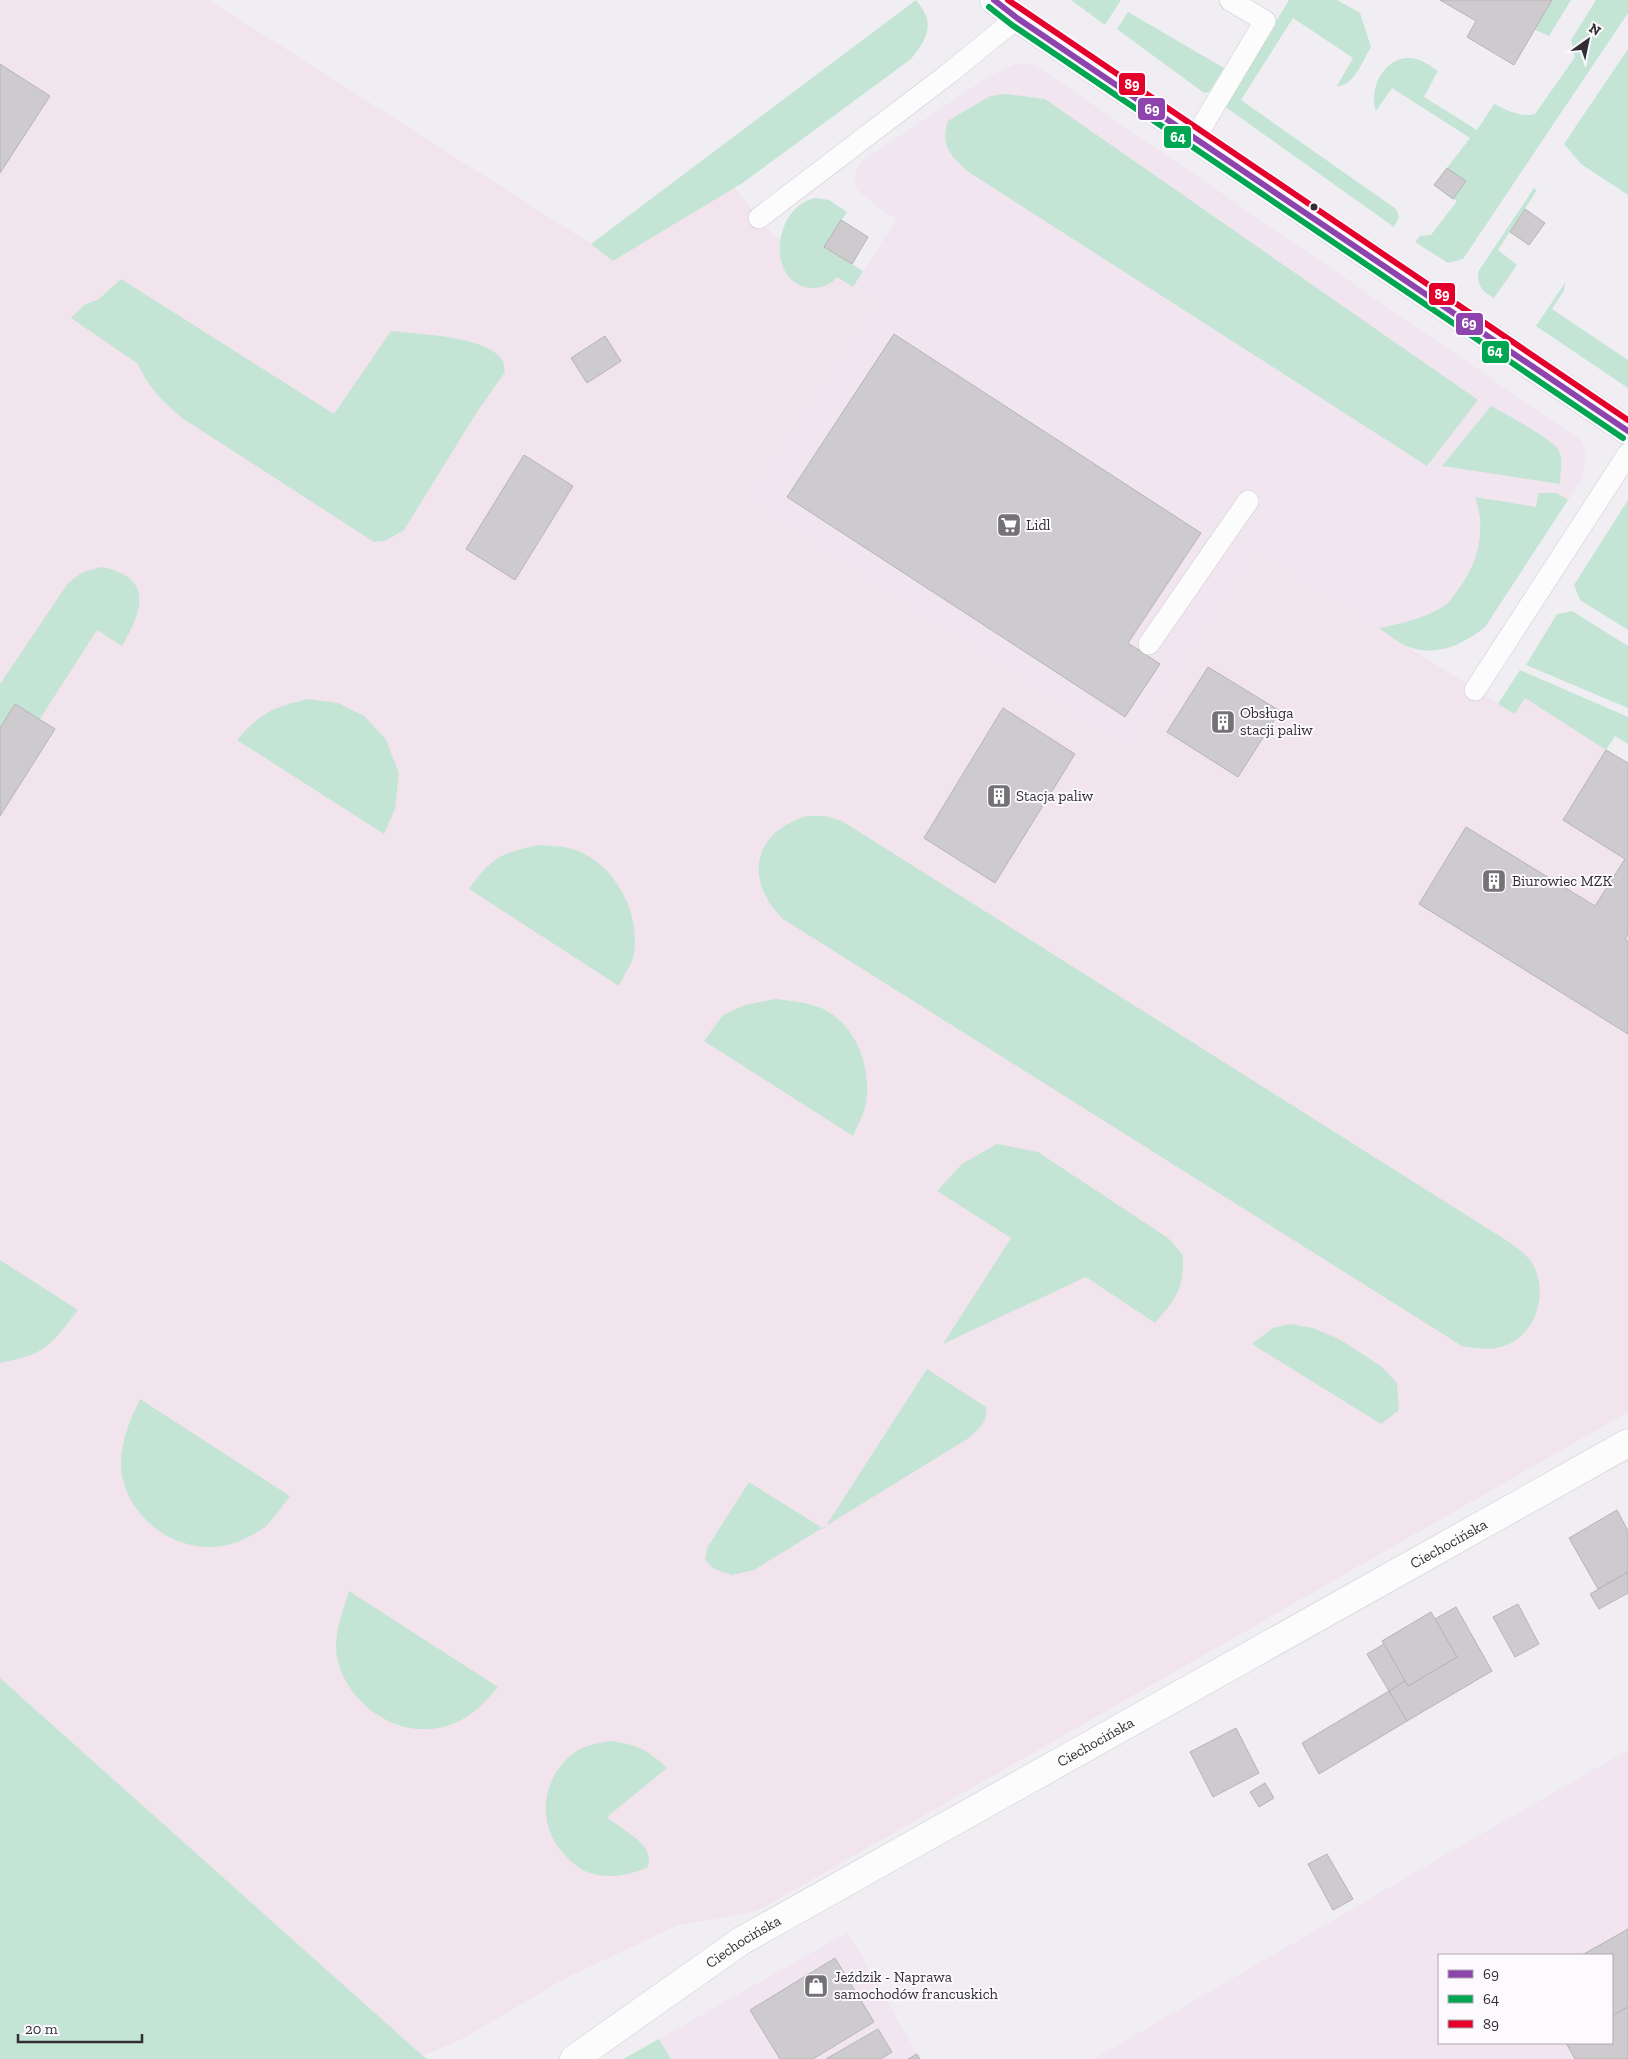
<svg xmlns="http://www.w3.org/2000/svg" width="1628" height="2059" font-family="'Zilla Slab',serif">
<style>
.commercial{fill:#f1e5ef;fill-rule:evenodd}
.industrial{fill:#f2e4ec}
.green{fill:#c4e5d5}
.building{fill:#cdcbce;stroke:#b7b4b7}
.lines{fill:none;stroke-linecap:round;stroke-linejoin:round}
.service-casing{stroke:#cccbce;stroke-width:22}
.minor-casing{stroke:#cccbce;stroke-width:29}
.tertiary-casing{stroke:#cccbce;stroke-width:29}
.service{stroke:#fdfcfd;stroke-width:21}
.minor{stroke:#fdfcfd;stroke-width:28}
.tertiary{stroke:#fdfcfd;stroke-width:28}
.bus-1-casing{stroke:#fcfafe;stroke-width:10}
.bus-2-casing{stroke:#fcfafe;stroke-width:10}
.bus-3-casing{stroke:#fcfafe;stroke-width:10}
.bus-1{stroke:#8e44ad;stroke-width:6}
.bus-2{stroke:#00a651;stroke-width:6}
.bus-3{stroke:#e4002b;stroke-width:6}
.bus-dot{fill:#312f33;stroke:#fcfafe;stroke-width:2}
.labels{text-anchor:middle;stroke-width:4;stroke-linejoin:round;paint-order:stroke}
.poi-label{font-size:15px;fill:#312f33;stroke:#fcfafe;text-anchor:start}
.street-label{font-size:15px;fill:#312f33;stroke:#fcfafe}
.line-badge{stroke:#fcfafe;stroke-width:2}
.badge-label{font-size:14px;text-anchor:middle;font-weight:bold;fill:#fff}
</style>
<rect width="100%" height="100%" fill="#f0eef2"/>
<g class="commercial">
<path d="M1016,64L1033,65L1044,71L1581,440L1586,453L1583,477L1494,614L1485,627L1474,636L1450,648L1438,650L1424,651L1407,647L1258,553L1125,750L747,500L875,301L853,287L896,220L859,193L854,183L857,168L861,162L993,74Z"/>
<path d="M1628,1750V2059H1094L1469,1841ZM1439,1955H1612V2043H1439Z"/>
<path d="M848,1932L920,2059H670L659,2039Z"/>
</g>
<path class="industrial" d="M0,0H209L591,244L613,261L734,187L772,235L875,300L747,500L1125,749L1258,553L1515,714L1525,698L1628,763V1412L757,1911L678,1925L566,1978L462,2039L423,2056L0,1678Z"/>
<g class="green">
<path d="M916,0C936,24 928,37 911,59L744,182L613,261L591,244Z"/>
<path d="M1071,0H1121L1105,25Z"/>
<path d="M1289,0H1337L1360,13L1371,47C1363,60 1354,87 1337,86L1353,58L1293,18L1241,100L1396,209L1399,217L1394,227L1224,106Z"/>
<path d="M1552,0H1571L1549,36L1535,30Z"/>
<path d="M1596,0H1628V13L1463,259L1448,263L1415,242L1420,236L1431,235L1457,201L1453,199L1466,181L1447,168L1470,138L1392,88L1376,111C1368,90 1384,57 1409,58C1420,58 1429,65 1438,71L1424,97L1477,130L1494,104C1507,110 1521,118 1535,114L1575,57L1571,40Z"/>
<path d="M1128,12L1224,68L1209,92L1204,93L1117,29Z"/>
<path d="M1628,49V195L1581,164L1564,144Z"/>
<path d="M1006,94L1045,99L1478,400L1427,466L967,171C950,154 940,146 948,121L990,96Z"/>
<path d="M1534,188L1537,190L1498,250L1517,265L1494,298C1482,291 1478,287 1478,272Z"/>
<path d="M815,198L829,200L847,212L824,247L863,271L853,287L837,277C831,284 823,288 813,288C766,287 771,208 815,198Z"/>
<path d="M121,279L334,414L391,331C417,334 489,336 503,361C504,364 504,369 505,372L477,412L404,530L385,541L374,542L182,418C163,402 148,387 138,364L71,318L84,305L99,299Z"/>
<path d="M1565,283L1564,290L1552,309L1628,360V388L1536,326Z"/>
<path d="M1491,406C1507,415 1548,436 1558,449C1564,458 1560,474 1560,484L1442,466Z"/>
<path d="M1538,493H1557L1568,500L1485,627C1464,644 1437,657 1409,647C1398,643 1388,634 1379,628C1401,624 1425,618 1444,606C1450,603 1453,596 1457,591C1478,563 1487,532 1475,497L1536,507Z"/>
<path d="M1628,500V630L1580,600L1574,585Z"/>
<path d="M101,567C154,577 143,610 122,646L97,630L0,781V684L68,583L83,572Z"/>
<path d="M1572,611L1628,646V708L1526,665L1557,614Z"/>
<path d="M1520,670L1628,717V744L1615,736L1606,750L1525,698L1515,714L1498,704Z"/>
<path d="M308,699L338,703L364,716L385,738L399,773L395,809L384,834L237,740C261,712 274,707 308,699Z"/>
<path d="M806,816H826L842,821L1509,1242C1518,1248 1526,1254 1532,1263C1551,1294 1534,1342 1496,1348C1484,1350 1474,1348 1462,1346L783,919C743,879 753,833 806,816Z"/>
<path d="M539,845C549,846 560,846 569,848C614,859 643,915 633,958C630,967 623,977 619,986L469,889C492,857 501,853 539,845Z"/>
<path d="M776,999C791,1001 806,1002 821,1008C856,1023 872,1068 866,1104C864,1114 857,1126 853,1136L704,1041L723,1015L745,1005Z"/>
<path d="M997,1144L1038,1152L1168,1238L1183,1255C1183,1291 1178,1296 1155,1323L1086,1277L943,1344L1011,1238L937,1191L962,1164Z"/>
<path d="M0,1260L78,1310C51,1345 45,1355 0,1363Z"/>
<path d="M1290,1324L1313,1328L1339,1339L1381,1366L1397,1383L1399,1410L1381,1424L1252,1344L1273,1328Z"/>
<path d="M927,1369L986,1407C989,1422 978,1429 969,1438L754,1570L732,1575L714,1569L705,1560L707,1548L749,1482L824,1529Z"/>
<path d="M140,1399L290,1496C282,1506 275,1517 266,1526C262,1530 255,1533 250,1536C201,1565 137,1534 123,1480C116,1452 128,1424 140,1399Z"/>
<path d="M349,1591L498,1687C485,1702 474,1715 455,1723C407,1744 351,1710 338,1662C332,1637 342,1614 349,1591Z"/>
<path d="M0,1678L423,2056L427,2059H0Z"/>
<path d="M609,1741C636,1744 647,1749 667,1768L607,1817C621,1830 658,1845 647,1868C630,1874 613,1879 594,1874C583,1872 574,1865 566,1856C534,1826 541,1772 580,1749C588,1745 600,1743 609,1741Z"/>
<path d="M659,2039L671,2059H623Z"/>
</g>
<g class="building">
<path d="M1440,0H1552L1514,65L1467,37L1476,21Z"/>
<path d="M0,64L50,96L0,173Z"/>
<path d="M1447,168L1466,181L1453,199L1434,185Z"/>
<path d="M1525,209L1545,223L1529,245L1510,232Z"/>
<path d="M841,220L868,237L852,264L824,247Z"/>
<path d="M894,334L1201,533L1128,643L1160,664L1125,717L787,497Z"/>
<path d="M605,336L621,361L587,383L571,358Z"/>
<path d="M524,455L573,486L515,580L466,549Z"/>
<path d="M1208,667L1280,711L1238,777L1167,732Z"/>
<path d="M15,704L55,729L0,816V728Z"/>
<path d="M1003,708L1075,754L995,883L924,838Z"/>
<path d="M1606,750L1628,763V935L1625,939L1628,941V1034L1419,904L1466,827L1595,906L1625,859L1563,820Z"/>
<path d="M1617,1510L1628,1531V1572L1598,1589L1569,1538Z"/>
<path d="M1628,1572V1593L1599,1609L1590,1594Z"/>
<path d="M1518,1604L1539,1644L1515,1657L1493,1617Z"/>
<path d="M1456,1607L1492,1671L1407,1721L1389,1691L1405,1681L1408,1686L1457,1657L1435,1619Z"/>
<path d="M1431,1612L1457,1657L1408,1686L1382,1641Z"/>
<path d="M1384,1644L1405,1681L1389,1691L1367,1654Z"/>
<path d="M1389,1691L1407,1721L1319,1774L1302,1743Z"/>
<path d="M1236,1728L1259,1773L1213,1797L1190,1752Z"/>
<path d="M1265,1783L1274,1798L1259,1807L1250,1792Z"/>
<path d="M1327,1854L1353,1899L1333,1910L1308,1864Z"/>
<path d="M1628,1929V2007L1612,2016V1955H1582Z"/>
<path d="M835,1958L874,2022L813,2059H780L750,2010Z"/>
<path d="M1628,2007V2059H1575L1566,2043H1612V2016Z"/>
<path d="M878,2029L892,2052L881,2059H826Z"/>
<path d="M917,2054L920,2059H908Z"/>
</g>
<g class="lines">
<defs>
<g id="service">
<path d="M1195,138L1265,21L1230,0"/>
<path d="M759,218L948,74L1017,18"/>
<path d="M1149,644L1248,501"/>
<path d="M1475,690L1628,454"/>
</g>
<g id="minor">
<path id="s1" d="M574,2059L741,1941L1628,1443"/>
</g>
<path id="tertiary" d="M994,0L1017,18L1628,431"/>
</defs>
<use href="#service" class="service-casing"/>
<use href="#minor" class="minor-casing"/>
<use href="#tertiary" class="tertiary-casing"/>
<use href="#service" class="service"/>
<use href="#minor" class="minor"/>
<use href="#tertiary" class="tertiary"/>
<defs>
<path id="bus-1" d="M994,0L1017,18L1628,431"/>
<path id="bus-2" d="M989,7L1012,25L1623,438"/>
<path id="bus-3" d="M1008,0L1628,420"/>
</defs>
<use href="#bus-1" class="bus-1-casing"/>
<use href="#bus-2" class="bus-2-casing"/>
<use href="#bus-3" class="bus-3-casing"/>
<use href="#bus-1" class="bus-1"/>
<use href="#bus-2" class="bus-2"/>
<use href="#bus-3" class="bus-3"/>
</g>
<defs>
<symbol id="supermarket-square" viewBox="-11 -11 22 22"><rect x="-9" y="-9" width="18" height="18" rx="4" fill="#747276" stroke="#fcfafe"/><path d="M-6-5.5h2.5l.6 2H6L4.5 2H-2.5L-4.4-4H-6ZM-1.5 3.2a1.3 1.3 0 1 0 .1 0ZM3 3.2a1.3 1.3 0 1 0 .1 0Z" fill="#fff"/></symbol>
<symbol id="building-square" viewBox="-11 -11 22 22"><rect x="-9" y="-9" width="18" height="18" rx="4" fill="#747276" stroke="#fcfafe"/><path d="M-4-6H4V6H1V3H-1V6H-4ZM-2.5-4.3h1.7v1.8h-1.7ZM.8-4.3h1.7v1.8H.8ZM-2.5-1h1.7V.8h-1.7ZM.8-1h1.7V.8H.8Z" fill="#fff"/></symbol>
<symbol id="shop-square" viewBox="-11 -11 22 22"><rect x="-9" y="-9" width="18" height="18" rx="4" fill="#747276" stroke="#fcfafe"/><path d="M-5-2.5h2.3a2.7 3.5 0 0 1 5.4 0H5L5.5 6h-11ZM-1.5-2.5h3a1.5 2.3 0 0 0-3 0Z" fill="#fff"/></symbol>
</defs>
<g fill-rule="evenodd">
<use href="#supermarket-square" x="995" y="511" width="28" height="28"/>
<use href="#building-square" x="1209" y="708" width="28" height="28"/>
<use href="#building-square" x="985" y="782" width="28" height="28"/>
<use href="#building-square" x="1480" y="867" width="28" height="28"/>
<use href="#shop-square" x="802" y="1972" width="28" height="28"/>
</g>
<circle class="bus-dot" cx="1314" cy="207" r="4.5"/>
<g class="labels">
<g class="poi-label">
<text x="1026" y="530">Lidl</text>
<text x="1240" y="718">Obsługa<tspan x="1240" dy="17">stacji paliw</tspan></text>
<text x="1016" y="801">Stacja paliw</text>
<text x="1512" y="886">Biurowiec MZK</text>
<text x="834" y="1982">Jeździk - Naprawa<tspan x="834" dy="17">samochodów francuskich</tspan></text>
</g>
<g class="street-label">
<text dy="5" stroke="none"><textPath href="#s1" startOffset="1016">Ciechocińska</textPath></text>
<text dy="5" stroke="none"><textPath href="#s1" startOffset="611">Ciechocińska</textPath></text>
<text dy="5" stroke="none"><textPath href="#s1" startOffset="206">Ciechocińska</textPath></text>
</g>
</g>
<g class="line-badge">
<rect x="1118" y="72" width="28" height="24" rx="5" fill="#e4002b"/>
<rect x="1137" y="97" width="29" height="24" rx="5" fill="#8e44ad"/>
<rect x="1163" y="125" width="29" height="24" rx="5" fill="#00a651"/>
<rect x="1428" y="282" width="28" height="24" rx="5" fill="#e4002b"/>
<rect x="1455" y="312" width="29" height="24" rx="5" fill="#8e44ad"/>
<rect x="1481" y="340" width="29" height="24" rx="5" fill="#00a651"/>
</g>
<g class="badge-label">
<text x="1132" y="89">89</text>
<text x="1152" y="114">69</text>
<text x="1178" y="142">64</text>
<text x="1442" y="299">89</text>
<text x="1469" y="328">69</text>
<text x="1495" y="356">64</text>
</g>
<rect x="1438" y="1954" width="175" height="90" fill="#fcfafe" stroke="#aba9ad"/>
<rect x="1448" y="1970" width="25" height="8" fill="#8e44ad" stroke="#aba9ad"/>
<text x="1483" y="1979" font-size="15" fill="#312f33">69</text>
<rect x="1448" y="1995" width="25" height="8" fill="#00a651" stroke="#aba9ad"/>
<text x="1483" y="2004" font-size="15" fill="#312f33">64</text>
<rect x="1448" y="2020" width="25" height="8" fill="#e4002b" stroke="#aba9ad"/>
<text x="1483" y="2029" font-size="15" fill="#312f33">89</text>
<g transform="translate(1588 40) rotate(33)" stroke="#fcfafe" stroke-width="4" paint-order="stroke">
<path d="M0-4L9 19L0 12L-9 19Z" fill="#312f33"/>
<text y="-8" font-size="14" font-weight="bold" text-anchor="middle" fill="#312f33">N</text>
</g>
<path d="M18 2034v8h124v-8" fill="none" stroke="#312f33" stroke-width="2.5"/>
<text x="25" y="2034" font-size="15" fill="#312f33" stroke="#fcfafe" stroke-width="4" paint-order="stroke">20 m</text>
</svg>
